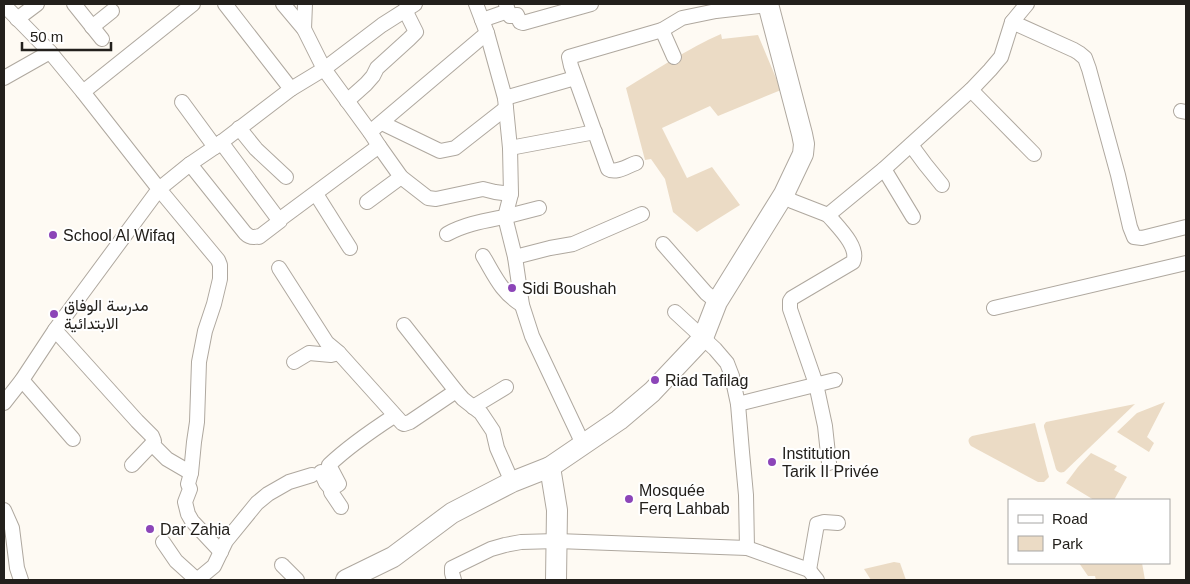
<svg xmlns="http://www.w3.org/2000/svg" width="1190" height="584" font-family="Helvetica,Vazirmatn,sans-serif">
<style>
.green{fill:#ebdbc5}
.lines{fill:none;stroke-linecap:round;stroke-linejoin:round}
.street-casing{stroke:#afa89f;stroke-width:16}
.secondary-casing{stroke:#afa89f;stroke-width:22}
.street{stroke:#fff;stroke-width:14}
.secondary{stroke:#fff;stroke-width:20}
.poi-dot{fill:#8c45b8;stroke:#fff;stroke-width:2}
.labels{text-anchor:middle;stroke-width:4;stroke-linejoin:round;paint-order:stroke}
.poi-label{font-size:16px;fill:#23201c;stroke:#fff;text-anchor:start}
</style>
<rect width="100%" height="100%" fill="#fefaf3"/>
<g class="green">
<path d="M721,34L722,39L758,35L781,90L718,116L710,106L662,128L687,178L712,167L740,205L697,232L673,212L665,179L651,159L645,160L626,88C656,70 689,48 721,34Z"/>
<path d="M1165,402L1147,437L1154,443L1149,452L1117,432L1137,413Z"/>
<path d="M1135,404L1064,472C1060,473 1058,472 1056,469L1044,427V425L1046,422Z"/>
<path d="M1035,423L1049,477L1044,482H1038L971,446C968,442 967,439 972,436Z"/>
<path d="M1091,453L1117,466L1114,470L1127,477L1114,500H1094L1066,483L1078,467Z"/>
<path d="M894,562L900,563L906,580H871L864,569Z"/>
<path d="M1079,563H1142L1145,580H1096L1095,576H1088Z"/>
</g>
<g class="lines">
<defs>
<g id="street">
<path d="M74,4L102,39"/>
<path d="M225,4L291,89"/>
<path d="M283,4L304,29L324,69L382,25L415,4"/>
<path d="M476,4L487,33L505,98L510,148L511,194L505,217L515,257L522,305L532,336L583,444"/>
<path d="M4,5L50,52L83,92L159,189L55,330L22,380L4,403"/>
<path d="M508,11L510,16L517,15L520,22L523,23L591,4"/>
<path d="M17,19L37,4"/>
<path d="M482,20L508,11L506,4"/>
<path d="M1012,22L1074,50L1079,53L1085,58L1089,69L1118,175L1130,227L1134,237L1142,238L1186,227"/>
<path d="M92,27L112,11"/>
<path d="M304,29L305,4"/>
<path d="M662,30L674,57"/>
<path d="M4,78L50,52"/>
<path d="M971,90L1034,154"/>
<path d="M83,92L193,4"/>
<path d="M505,98L575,78"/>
<path d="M347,101L366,84L373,76L377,68L409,39L416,32L405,10"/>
<path d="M182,102L215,147"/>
<path d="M1181,111L1186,112"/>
<path d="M382,123L440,151L455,148L506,108"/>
<path d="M239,128L256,149L286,177"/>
<path d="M370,132L487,33"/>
<path d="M221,142L279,220"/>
<path d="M911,145L925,164L942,185"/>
<path d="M510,148L595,132"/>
<path d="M636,163C627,166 616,174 608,169L571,66L569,57L662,30L682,18L716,11L768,5"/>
<path d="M190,164L245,233C249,237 253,238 259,236V237L280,221L279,220L379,146"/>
<path d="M884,169L913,217"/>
<path d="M316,194L350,248"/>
<path d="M784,194L792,201L828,215L884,169L971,90L990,70L1001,57L1012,22L1027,4"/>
<path d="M367,202L401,177"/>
<path d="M828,215C837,226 860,247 853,262L792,298L790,301V309L816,384L825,426L829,463"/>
<path d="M447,234C465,224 484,221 504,217C516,214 527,211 539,208"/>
<path d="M663,244L706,293L717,302"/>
<path d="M483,256C495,276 501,292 522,305"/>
<path d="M515,257L550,248L573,244L642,214"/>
<path d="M279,268L327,343L339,353L402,423L404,424L410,422L456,391"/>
<path d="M994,308L1186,263"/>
<path d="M675,312L715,349L727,363L732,376L738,404L742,452L746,495L747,548"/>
<path d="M404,325L456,391L463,399L481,413L493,431L497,448L512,482"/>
<path d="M55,330L137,421L152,436L154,441L152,444L167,459L191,473"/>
<path d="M294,362L309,353L331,355L339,353"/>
<path d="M22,380L73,439"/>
<path d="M738,404L835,380"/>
<path d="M473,407L506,387"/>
<path d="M132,465L152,444"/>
<path d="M321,472L326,483L331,489"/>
<path d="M341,507L331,492V489L339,484L329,465C349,446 371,431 394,416"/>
<path d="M4,510L12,528L17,568L21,580"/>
<path d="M163,542L176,561L197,580"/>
<path d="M221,552L192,521L188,514L185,502L190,489L188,484L191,473L194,442L197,422L199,362L205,331L214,304L220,279V265L218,260L159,189L190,164L215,147L291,89L324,69L370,132L379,146L401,177L428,198L436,199L483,189L495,192L511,194"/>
<path d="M282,565L297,580"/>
<path d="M809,570L817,524L824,522L838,523"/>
<path d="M197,580L214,566L226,541L257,503L268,494L289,482L312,475"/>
<path d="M454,580L452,573V568L491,549L505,545L521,542L557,541L747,548L809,570L817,580"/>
</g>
<g id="secondary">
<path d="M550,467L557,510L556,580"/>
<path d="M346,580L393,557L452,513L512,482L550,467L619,420L652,392L703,338L717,302L784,194L803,154L804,144L802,134L768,4"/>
</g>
</defs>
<use href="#street" class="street-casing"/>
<use href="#secondary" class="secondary-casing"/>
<use href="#street" class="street"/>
<use href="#secondary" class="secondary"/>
</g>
<g class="poi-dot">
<circle cx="53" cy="235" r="5"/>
<circle cx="512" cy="288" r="5"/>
<circle cx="54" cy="314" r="5"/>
<circle cx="655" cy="380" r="5"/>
<circle cx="772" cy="462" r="5"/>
<circle cx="629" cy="499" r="5"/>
<circle cx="150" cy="529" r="5"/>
</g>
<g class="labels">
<g class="poi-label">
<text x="63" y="241">School Al Wifaq</text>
<text x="522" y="294">Sidi Boushah</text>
<text x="64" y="311">مدرسة الوفاق<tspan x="64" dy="18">الابتدائية</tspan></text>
<text x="665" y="386">Riad Tafilag</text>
<text x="782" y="459">Institution<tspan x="782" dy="18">Tarik II Privée</tspan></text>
<text x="639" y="496">Mosquée<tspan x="639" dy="18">Ferq Lahbab</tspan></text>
<text x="160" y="535">Dar Zahia</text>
</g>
</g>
<rect width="1190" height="584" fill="none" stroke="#23201c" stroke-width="10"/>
<rect x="1008" y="499" width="162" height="65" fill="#ffffff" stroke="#a7a6a4"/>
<rect x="1018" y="515" width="25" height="8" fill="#ffffff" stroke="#a7a6a4"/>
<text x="1052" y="524" font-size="15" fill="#23201c">Road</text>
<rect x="1018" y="536" width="25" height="15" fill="#ebdbc5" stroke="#a7a6a4"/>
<text x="1052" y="549" font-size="15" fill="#23201c">Park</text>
<path d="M22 42v8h89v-8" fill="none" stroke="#23201c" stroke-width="2.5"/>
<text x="30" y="42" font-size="15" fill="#23201c" stroke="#ffffff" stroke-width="4" paint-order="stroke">50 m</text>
</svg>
